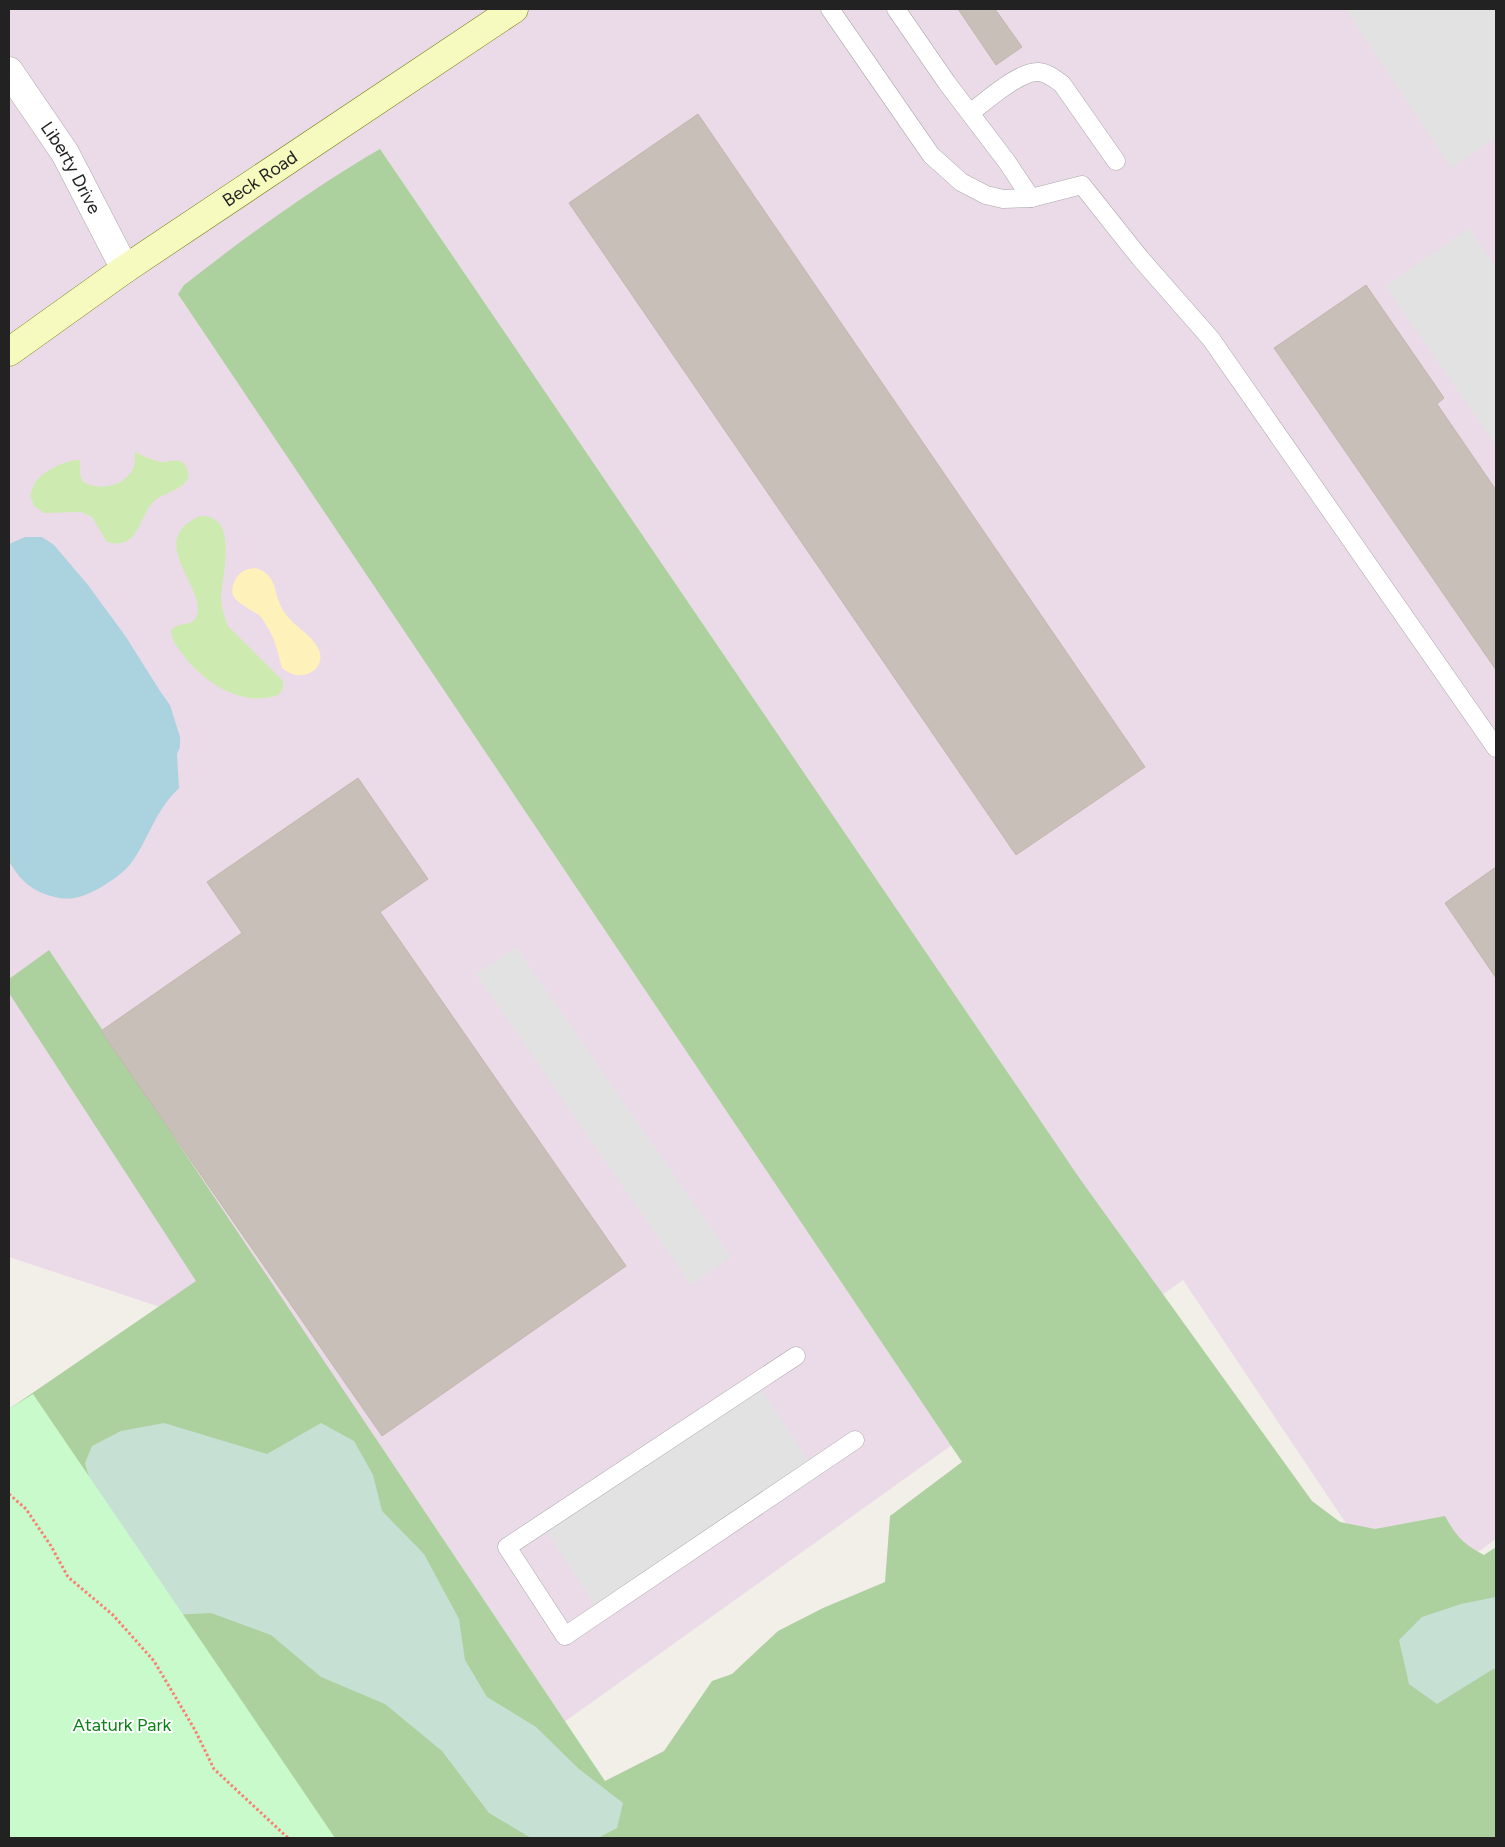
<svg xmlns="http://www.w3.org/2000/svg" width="1505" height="1847" font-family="Figtree,sans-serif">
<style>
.industrial{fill:#ebdbe8}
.grass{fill:#cdebb0}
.forest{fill:#add19e}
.wetland{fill:#c6e0d4}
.sand{fill:#fff1ba}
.park{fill:#c8facc}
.parking{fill:#e2e2e2}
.water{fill:#aad3df}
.building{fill:#c7bfb8;stroke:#c4b6ab}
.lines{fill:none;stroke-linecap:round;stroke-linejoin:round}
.lane-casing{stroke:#a9a9a9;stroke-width:19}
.street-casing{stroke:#a9a9a9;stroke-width:29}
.secondary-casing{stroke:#707d05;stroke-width:29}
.path{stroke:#fa8072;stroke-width:3;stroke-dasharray:2.5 2.5;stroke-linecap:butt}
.lane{stroke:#fff;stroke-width:18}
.street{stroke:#fff;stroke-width:28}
.secondary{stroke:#f7fabf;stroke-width:28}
.labels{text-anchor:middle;stroke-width:4;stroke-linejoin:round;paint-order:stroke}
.street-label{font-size:18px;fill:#222;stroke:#fff}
.park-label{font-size:18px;fill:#0c8416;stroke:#fff}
</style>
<rect width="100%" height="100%" fill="#f2efe9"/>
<path class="industrial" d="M9,9H1496V1539L1402,1607L1183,1280L560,1725L311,1357L9,1257Z"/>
<g class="grass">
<path d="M135,452C142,455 149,459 157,461C168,465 181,453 187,469C195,488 164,492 154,501C138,517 139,551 107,542L92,517L81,512L44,513L34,506L30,495C32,490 34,484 37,480C45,470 68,459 80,460V474L83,482C100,491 123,487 133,469C135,464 135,458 135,452Z"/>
<path d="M200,516C241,514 221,578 221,599C222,609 224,617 228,626L283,681C284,690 281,695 272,697C236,705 200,679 180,651C175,644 171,639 171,630C178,622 191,626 195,619C213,592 141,542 200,516Z"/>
</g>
<path class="forest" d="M380,149L1080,1179L1312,1501L1340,1522L1375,1529L1445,1516C1456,1536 1464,1545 1484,1555L1496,1547V1838H9V1409L196,1281L9,993V979L49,950L605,1781L664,1751L712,1681L732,1674L778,1631L823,1608L885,1582L890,1516L962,1462L178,294L184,285C247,236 311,189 380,149Z"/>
<g class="wetland">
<path d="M164,1423L267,1454L321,1423L354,1441L373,1475L382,1511L424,1554L459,1619L465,1660L487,1697L536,1727L579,1769L623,1803L617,1828L598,1838H531L489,1813L442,1751L385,1704L321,1677L271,1635L211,1613L152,1616L93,1491L85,1463L92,1446L121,1431Z"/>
<path d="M1496,1597V1669H1493L1437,1704L1409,1684L1399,1640L1422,1617L1461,1604Z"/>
</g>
<path class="sand" d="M255,568C279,575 272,592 283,610C292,626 312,634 319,650C325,666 311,677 296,675C291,674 286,671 282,668C278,654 276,641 268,628C266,625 264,621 262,618C251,606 222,602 236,579C240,571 246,569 255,568Z"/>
<path class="park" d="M33,1394L335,1838H9V1409Z"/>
<g class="parking">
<path d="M1346,9H1496V138L1452,168Z"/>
<path d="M1469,228L1496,268V446L1386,286Z"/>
<path d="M516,947L731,1257L691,1285L476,974Z"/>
<path d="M757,1382L814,1469L599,1611L542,1525Z"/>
</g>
<path class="water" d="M25,537H42L54,545L88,585L126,637L160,691L170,705L180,737V747L177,754L179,788C156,810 151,833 134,859C125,873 110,882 96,890C82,897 70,901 55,897C33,892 20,881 9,861V544Z"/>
<g class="building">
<path d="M958,9H995L1022,47L996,65Z"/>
<path d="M698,114L1145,767L1016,855L569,203Z"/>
<path d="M1366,285L1444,398L1437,404L1496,490V670L1274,348Z"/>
<path d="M358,778L428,879L380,912L626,1266L382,1436L101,1031L242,933L207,882Z"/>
<path d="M1496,867V978L1445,903Z"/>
</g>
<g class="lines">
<defs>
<g id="lane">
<path d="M830,9L931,155L961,182L986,195L1003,199L1031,198L1082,185L1140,258L1211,339L1496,748"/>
<path d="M896,9L947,83L1007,162L1031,198"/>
<path d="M970,113C985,102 1020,70 1039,72C1048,73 1055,79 1062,84L1116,161"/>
<path d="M796,1356L507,1547L565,1636L855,1440"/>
</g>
<g id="street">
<path id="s1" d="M9,71L65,153L125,269"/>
</g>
<g id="secondary">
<path id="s2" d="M9,352L125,269L514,9"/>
</g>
</defs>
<use href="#lane" class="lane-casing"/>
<use href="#street" class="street-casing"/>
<use href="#secondary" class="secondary-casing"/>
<path class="path" d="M9,1494L26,1509L51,1546L68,1577L113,1615L154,1661L195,1730L214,1769L288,1838"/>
<use href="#lane" class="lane"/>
<use href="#street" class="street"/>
<use href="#secondary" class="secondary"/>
</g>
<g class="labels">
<g class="street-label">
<text dy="6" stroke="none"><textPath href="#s1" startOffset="115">Liberty Drive</textPath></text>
<text dy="6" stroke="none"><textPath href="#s2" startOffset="305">Beck Road</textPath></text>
</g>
<g class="park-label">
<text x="122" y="1731">Ataturk Park</text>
</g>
</g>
<rect width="1505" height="1847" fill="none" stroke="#222222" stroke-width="20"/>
</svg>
